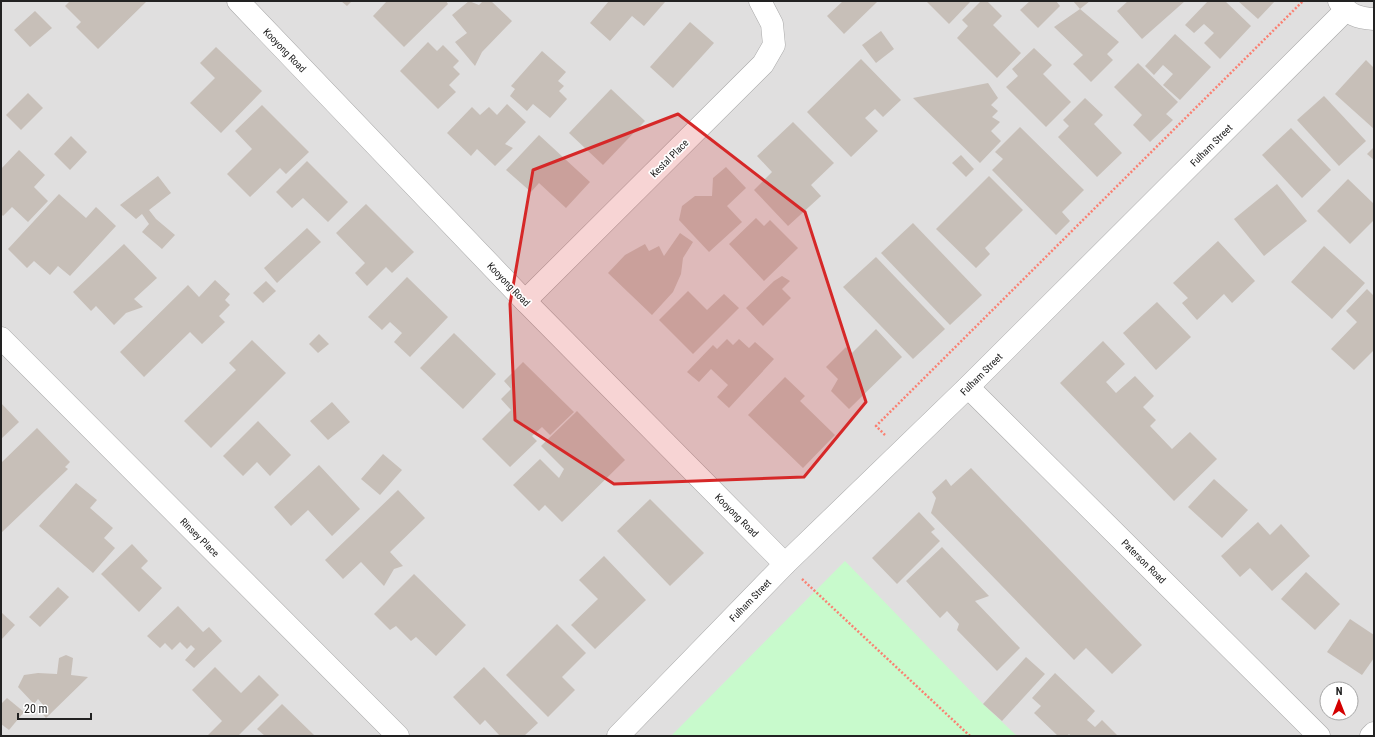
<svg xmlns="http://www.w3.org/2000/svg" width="1375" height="737" font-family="'Roboto Condensed',sans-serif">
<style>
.residential{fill:#e0dfdf;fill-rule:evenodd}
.park{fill:#c8facc}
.building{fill:#c7bfb8}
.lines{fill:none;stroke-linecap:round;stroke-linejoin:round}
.minor-casing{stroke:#a9a9a9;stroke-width:23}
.path{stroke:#fa8072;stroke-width:2.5;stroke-dasharray:2 2;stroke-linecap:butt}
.minor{stroke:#fff;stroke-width:22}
.marked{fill:#d62828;fill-opacity:0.2;stroke:#d62828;stroke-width:3;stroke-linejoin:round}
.labels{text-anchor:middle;stroke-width:3.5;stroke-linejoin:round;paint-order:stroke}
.street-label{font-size:10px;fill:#222;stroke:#fff}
</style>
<rect width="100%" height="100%" fill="#f2efe9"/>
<path class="residential" d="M1,1H1374V736H1ZM1327,689H1351V713H1327Z"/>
<path class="park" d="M845,561L983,704L1017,736H671Z"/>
<g class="building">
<path d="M68,1H147L98,49L76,27L81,22L65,6L69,2Z"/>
<path d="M341,1H352L347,6Z"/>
<path d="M387,1H446L448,4L404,47L373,16Z"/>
<path d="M469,1L479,5L483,1H491L512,21L482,52L475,66L455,42L467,33L452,15Z"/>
<path d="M609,1H663L665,2L644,26L632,16L610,41L590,23Z"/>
<path d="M843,1H878L844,34L827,16Z"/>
<path d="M926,1H971L949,24Z"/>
<path d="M981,1H987L1002,16L993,25L1021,53L997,78L957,38L968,26L962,20Z"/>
<path d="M1030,1H1056L1060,6L1038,28L1020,10Z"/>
<path d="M1073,1H1090L1080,9Z"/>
<path d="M1128,1H1185L1142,39L1117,11Z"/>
<path d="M1208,1H1225L1251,26L1220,59L1204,43L1214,33L1204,24L1194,33L1185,25Z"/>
<path d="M1238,1H1275L1258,19Z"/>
<path d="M1080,9L1119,42L1107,54L1113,60L1091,82L1073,64L1083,55L1054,27Z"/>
<path d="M35,11L52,28L30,47L14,30Z"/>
<path d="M690,22L714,43L673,88L650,67Z"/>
<path d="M881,31L894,49L876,63L862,45Z"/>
<path d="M1175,34L1211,67L1180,100L1163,85L1173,74L1163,65L1154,75L1145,66Z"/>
<path d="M428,42L437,51L443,45L459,61L453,67L460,74L449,85L456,92L438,109L400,71Z"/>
<path d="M216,47L262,91L221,133L190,103L215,78L200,63Z"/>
<path d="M1034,48L1052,65L1043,74L1071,102L1046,127L1006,87L1018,76L1012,69Z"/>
<path d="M542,51L566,72L558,81L564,86L559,91L567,99L550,118L533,104L527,111L510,96L515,89L511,86Z"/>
<path d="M861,59L901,100L883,117L875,109L865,118L878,131L851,157L807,112Z"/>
<path d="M1366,60L1374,68V129L1335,94Z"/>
<path d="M1138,63L1178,102L1166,114L1173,120L1150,142L1133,125L1142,115L1114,87Z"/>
<path d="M988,83L998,98L991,105L998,111L992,117L1000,122L991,131L1001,141L980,163L913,98Z"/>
<path d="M611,89L645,121L603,165L569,133Z"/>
<path d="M28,93L43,108L21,130L6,115Z"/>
<path d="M1324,96L1366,141L1339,166L1297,120Z"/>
<path d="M1085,98L1103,115L1094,124L1122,153L1097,177L1058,137L1069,126L1063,120Z"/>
<path d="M507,104L526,122L505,144L513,148L495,166L477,149L471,156L447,133L472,107L480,115L489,107L497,115Z"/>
<path d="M262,105L309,152L286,174L280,168L250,197L227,174L252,149L235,131Z"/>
<path d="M793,122L834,163L811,185L821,196L788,226L754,190L772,172L757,156Z"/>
<path d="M1020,127L1084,190L1062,212L1070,221L1056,235L992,170L1003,159L995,152Z"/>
<path d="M1291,128L1331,170L1302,198L1262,155Z"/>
<path d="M539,135L590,182L566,208L539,183L531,192L506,170Z"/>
<path d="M71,136L87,152L70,170L54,154Z"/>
<path d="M1374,147V160L1367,154Z"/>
<path d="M19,150L45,175L34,187L48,201L28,222L12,207L3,216L1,214V169Z"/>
<path d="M961,155L974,169L966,177L952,163Z"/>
<path d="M307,161L348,202L328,222L303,198L292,208L276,192Z"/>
<path d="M726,167L746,188L727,206L742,222L709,252L679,220L682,206L695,196H712L713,178Z"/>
<path d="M158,176L171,193L149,210L156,219L175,235L162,249L142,232L149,224L142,214L136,219L120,205Z"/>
<path d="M989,176L1023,210L985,248L990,254L976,268L936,229Z"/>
<path d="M1348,179L1374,204V220L1350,244L1317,211Z"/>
<path d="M1277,184L1307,221L1264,256L1234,219Z"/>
<path d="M59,194L86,218L96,207L116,226L70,276L58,266L50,275L34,261L27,268L8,249Z"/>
<path d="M366,204L414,252L392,273L386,267L367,286L355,273L365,263L336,233Z"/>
<path d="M756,218L764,226L770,220L798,248L764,281L729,244Z"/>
<path d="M913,223L982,295L950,325L881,253Z"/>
<path d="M307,228L321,242L277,283L264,268Z"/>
<path d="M680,233L693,242L683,258L681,274L673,292L652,315L608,273L625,255L645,244L649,251L659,246L664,256Z"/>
<path d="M1218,241L1255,281L1232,303L1224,294L1197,320L1182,303L1188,298L1173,283Z"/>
<path d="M124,244L157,278L134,299L143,307L126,313L114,325L96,306L91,311L73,292Z"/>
<path d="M1324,246L1365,283L1332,319L1291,282Z"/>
<path d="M876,257L945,329L913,359L843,287Z"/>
<path d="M782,276L790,281L782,289L791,298L763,326L746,308L774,281Z"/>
<path d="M407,277L448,317L410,357L394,342L402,333L390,322L382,330L368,317Z"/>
<path d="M215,280L230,294L225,300L230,305L219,316L225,322L202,344L190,332L144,377L120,352L188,285L199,297Z"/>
<path d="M266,281L276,291L263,303L253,293Z"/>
<path d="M1367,289L1374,296V350L1354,370L1331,349L1357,322L1346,311Z"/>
<path d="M688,291L707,310L724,294L739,308L693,354L659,320Z"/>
<path d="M1157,302L1191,337L1156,370L1123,333Z"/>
<path d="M876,329L902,357L849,409L831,391L838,379L826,367L846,347L852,353Z"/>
<path d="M454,333L496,374L463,409L420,368Z"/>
<path d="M319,334L329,344L318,353L309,344Z"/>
<path d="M727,339L733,345L739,339L749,348L755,342L774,359L729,408L717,397L728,385L711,369L699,382L687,372L713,345L717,349Z"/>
<path d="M252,340L286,373L211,448L184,421L236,370L229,363Z"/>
<path d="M1103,341L1125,364L1106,382L1116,393L1135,376L1154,396L1143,407L1156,420L1150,426L1172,449L1190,432L1217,459L1174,501L1060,383Z"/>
<path d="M523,362L574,412L550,435L542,427L532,436L537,441L510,467L482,439L511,410L501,399L511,389L504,381Z"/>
<path d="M785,377L805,396L800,401L835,435L803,468L748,415Z"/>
<path d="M332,402L350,422L328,440L310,421Z"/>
<path d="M1,403L19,422L1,439Z"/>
<path d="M577,411L625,460L562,522L545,505L539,511L513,485L540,459L559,478L564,469L541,446Z"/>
<path d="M258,421L291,455L270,476L257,462L243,476L223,456Z"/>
<path d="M37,428L70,462L65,467L68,469L1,533V463Z"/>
<path d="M383,454L402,470L380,495L361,479Z"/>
<path d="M319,465L360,509L332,536L308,510L291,526L274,507Z"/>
<path d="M971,468L1142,645L1112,674L1086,648L1074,660L931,513L936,498L932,492L946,479L951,486Z"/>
<path d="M1214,479L1248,510L1222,538L1188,507Z"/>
<path d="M76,483L97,500L90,508L113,528L104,538L115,548L93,573L39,526Z"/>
<path d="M398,490L425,518L390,552L403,566L394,569L384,586L361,562L343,579L325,560Z"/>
<path d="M650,499L704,553L670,586L617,531Z"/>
<path d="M919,512L935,529L931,532L940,541L897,584L872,558Z"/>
<path d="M1258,522L1270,535L1281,524L1310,556L1272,591L1250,568L1240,577L1221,556Z"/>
<path d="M132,544L148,561L141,568L162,588L139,612L101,574Z"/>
<path d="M942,547L989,596L975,601L1020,648L997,671L957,630L959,624L947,611L940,618L906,581Z"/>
<path d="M604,556L646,600L595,649L571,625L598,599L579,580Z"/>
<path d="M1306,572L1340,604L1315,630L1281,599Z"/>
<path d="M414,574L466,625L436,656L416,637L411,641L396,626L390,630L374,614Z"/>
<path d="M58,587L69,597L40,627L29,617Z"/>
<path d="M178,606L203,632L209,627L222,641L194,668L185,660L195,649L191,645L187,649L180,642L172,650L165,643L160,648L147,636Z"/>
<path d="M1,612L15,625L1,640Z"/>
<path d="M1350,619L1374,635V658L1362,675L1327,652Z"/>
<path d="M557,624L586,653L562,677L575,690L548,717L506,675Z"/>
<path d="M66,655L73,658L71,675L88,677L46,718L39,710L44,706L38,699L34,704L18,687L24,675L38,673L57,674L59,658Z"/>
<path d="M1026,657L1045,674L1002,721L983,704Z"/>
<path d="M215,667L241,693L259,675L279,695L238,736H207L222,721L192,690Z"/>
<path d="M484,667L538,723L524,736H500L485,720L480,725L453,697Z"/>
<path d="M1055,673L1095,711L1087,720L1095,727L1102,720L1118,736H1071L1069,734L1067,736H1058L1034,713L1041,706L1032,698Z"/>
<path d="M7,698L24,712L9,730L1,724V704Z"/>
<path d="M282,704L315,736H265L257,729Z"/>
</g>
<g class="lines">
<defs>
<g id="minor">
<path d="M238,1L525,301L785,564"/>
<path d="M1339,1C1348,15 1358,18 1374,19"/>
<path d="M525,301L763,64L774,45L772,24L760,1"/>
<path d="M1,338L398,736"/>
<path d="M968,387L1319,736"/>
<path d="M618,736L785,564L968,387L1345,11"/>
<path d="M1371,736L1374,733"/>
</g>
</defs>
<use href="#minor" class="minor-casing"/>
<g class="path">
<path d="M885,435L876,426L1303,1"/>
<path d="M802,579L970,736"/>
</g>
<use href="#minor" class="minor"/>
</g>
<path class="marked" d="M678,114L805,212L866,402L804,477L614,484L515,420L510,304L533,170Z"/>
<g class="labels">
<g class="street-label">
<text transform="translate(285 50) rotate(46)" y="4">Kooyong Road</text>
<text transform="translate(1211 145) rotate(-45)" y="4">Fulham Street</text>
<text transform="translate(669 158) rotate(-45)" y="4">Kestal Place</text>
<text transform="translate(509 284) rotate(46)" y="4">Kooyong Road</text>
<text transform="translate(981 374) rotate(-45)" y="4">Fulham Street</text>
<text transform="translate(737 515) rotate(45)" y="4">Kooyong Road</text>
<text transform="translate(200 537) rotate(45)" y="4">Rinsey Place</text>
<text transform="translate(1144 561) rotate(45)" y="4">Paterson Road</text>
<text transform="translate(750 600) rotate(-46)" y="4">Fulham Street</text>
</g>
</g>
<rect width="1375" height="737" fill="none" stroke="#222222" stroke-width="4"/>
<g transform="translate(1339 701)"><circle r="19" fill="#ffffff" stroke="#a7a7a7"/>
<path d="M0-3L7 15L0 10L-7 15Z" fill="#d40000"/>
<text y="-6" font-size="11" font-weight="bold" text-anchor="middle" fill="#222222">N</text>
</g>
<path d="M18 713v6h73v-6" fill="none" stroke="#222222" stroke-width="2"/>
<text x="24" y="713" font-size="12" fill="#222222" stroke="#ffffff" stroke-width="3" paint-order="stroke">20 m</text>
</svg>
